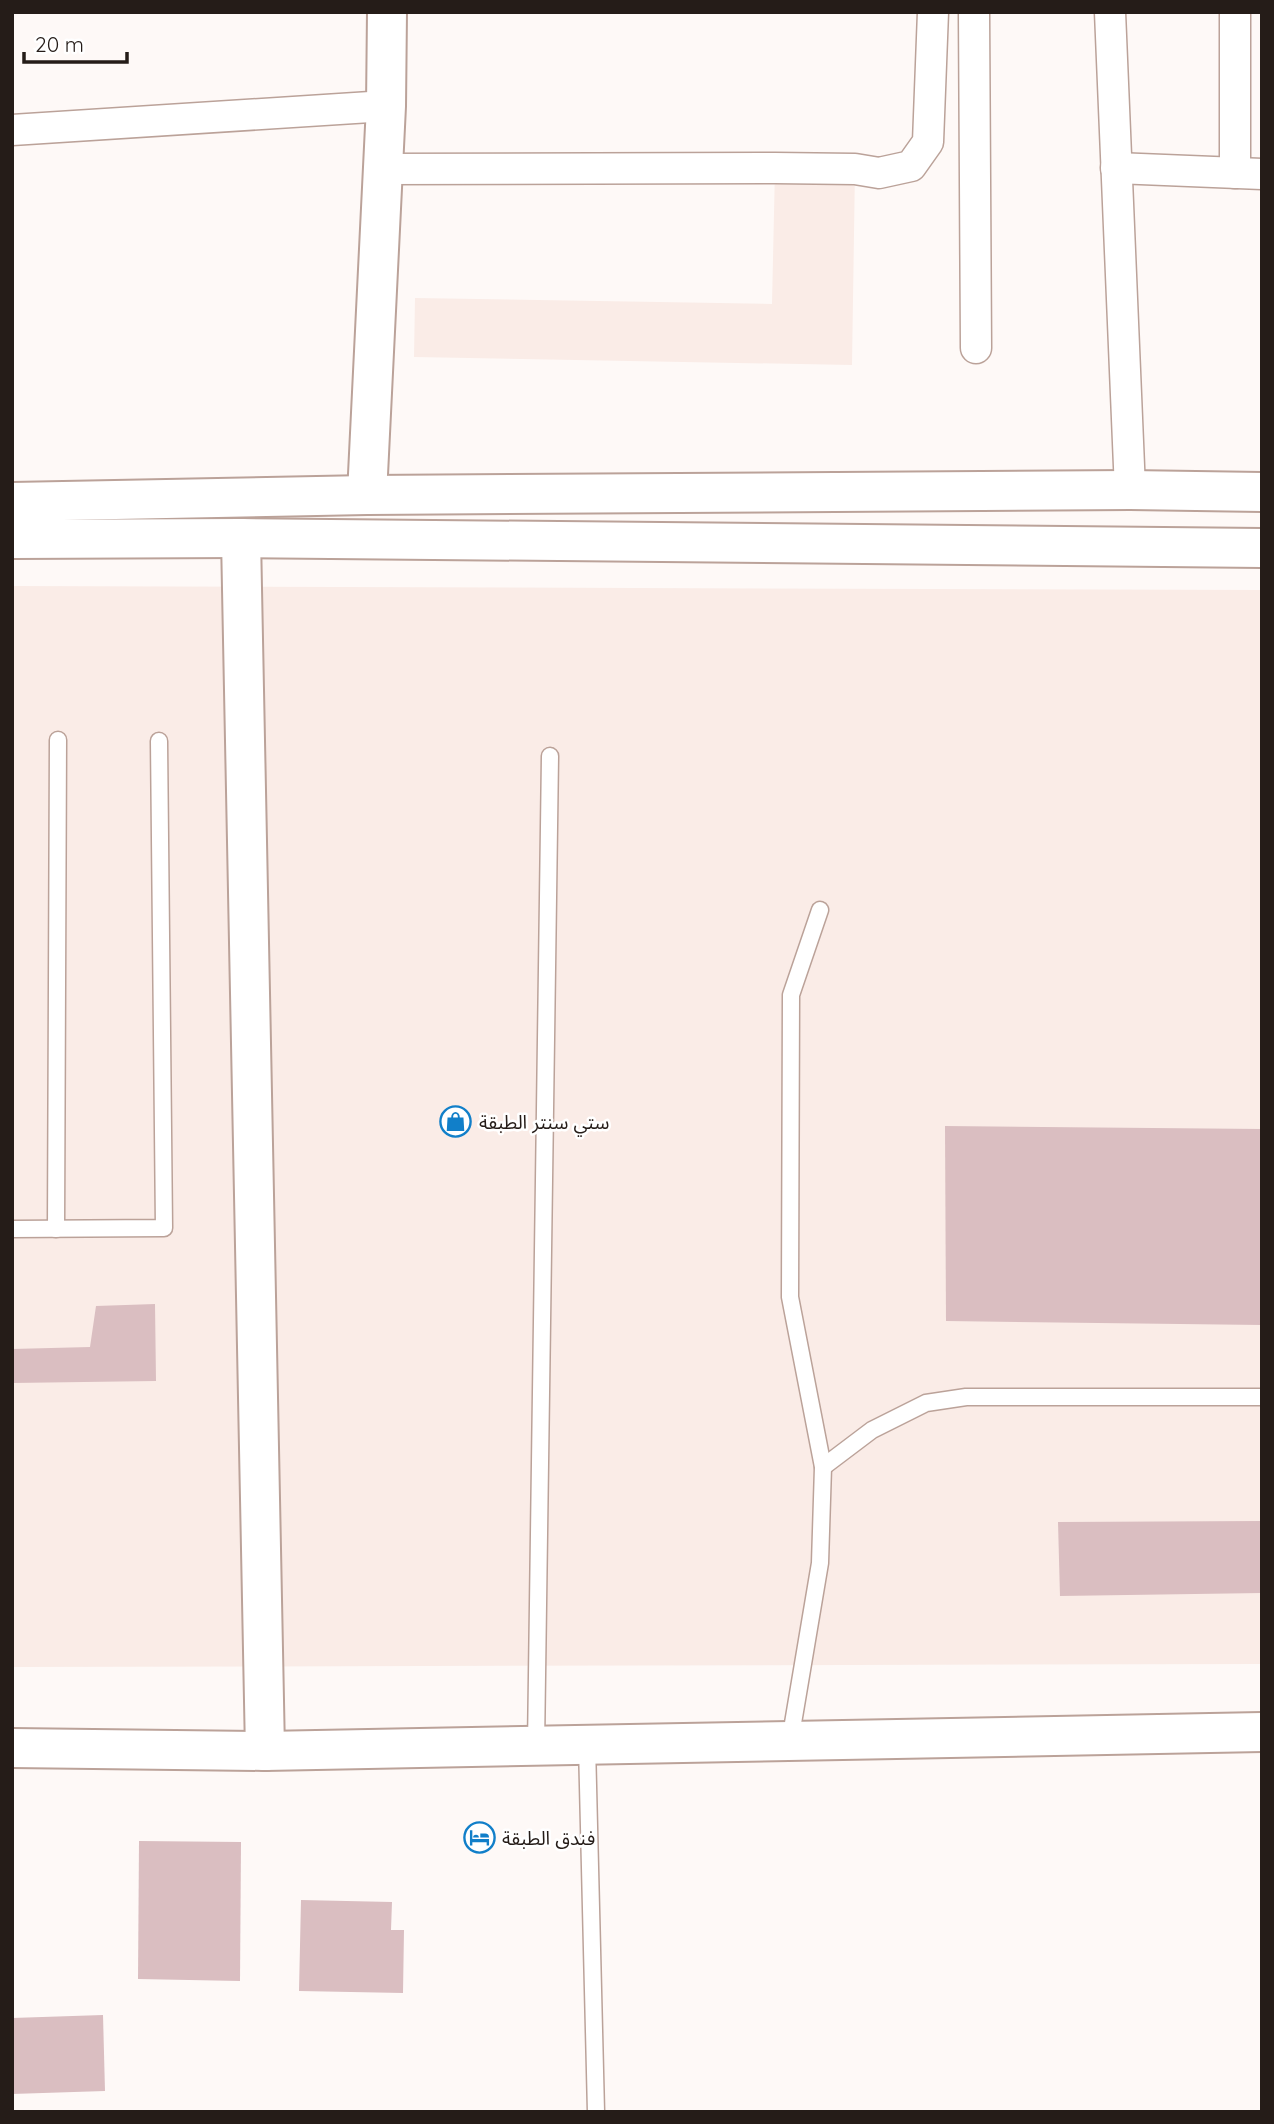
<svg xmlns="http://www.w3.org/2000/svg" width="1274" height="2124" font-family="Quicksand,'Noto Sans Arabic',sans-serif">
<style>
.built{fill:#faece7}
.building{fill:#dabec1}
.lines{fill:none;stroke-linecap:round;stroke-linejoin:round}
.lane-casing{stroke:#bba299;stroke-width:19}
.street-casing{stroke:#bba299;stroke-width:33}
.secondary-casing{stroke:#bba299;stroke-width:42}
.lane{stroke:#fff;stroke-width:16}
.street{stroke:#fff;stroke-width:30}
.secondary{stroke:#fff;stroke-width:38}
.labels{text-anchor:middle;stroke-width:5;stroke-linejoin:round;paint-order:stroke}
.poi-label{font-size:19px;fill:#251c18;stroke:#fff;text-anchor:start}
</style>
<rect width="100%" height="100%" fill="#fef9f7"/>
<g class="built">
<path d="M775,168L855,169L852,365L414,357L415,298L772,304Z"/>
<path d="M12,586L1262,590V1664L12,1667Z"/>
</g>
<g class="building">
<path d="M945,1126L1262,1129V1325L946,1321Z"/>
<path d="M155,1304L156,1381L12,1383V1349L90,1347L96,1306Z"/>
<path d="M1262,1521V1593L1060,1596L1058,1522Z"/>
<path d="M139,1841L241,1842L240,1981L138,1979Z"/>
<path d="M301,1900L392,1902L391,1930H404L403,1993L299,1991Z"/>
<path d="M103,2015L105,2091L12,2094V2018Z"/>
</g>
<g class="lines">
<defs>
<g id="lane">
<path d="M12,1229L164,1228L159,741"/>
<path d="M56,1229L58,740"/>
<path d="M823,1467L872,1430L926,1403L966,1397H1262"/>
<path d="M790,1741L820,1563L823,1467L790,1297L791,995L820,910"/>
<path d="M587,1745L596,2112"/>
<path d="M536,1746L550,756"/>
</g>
<g id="street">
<path d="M974,12L976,348"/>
<path d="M1110,12L1130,490"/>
<path d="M1235,12V173"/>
<path d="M12,130L386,106"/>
<path d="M1116,168L1262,174"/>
<path d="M383,169L775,168L855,169L879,173L911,166L928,142L933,12"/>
</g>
<g id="secondary">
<path d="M367,495L386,106L387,12"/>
<path d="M12,502L367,495L1130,490L1262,492"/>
<path d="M241,538L265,1751"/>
<path d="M12,539L241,538L1262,548"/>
<path d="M12,1748L265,1751L1262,1732"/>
</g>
</defs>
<use href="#lane" class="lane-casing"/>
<use href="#street" class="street-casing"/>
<use href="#secondary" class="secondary-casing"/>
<use href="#lane" class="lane"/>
<use href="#street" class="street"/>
<use href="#secondary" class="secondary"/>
</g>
<defs>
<symbol id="shop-ring" viewBox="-11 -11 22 22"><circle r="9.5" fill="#fff" stroke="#117fc9" stroke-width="1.5"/><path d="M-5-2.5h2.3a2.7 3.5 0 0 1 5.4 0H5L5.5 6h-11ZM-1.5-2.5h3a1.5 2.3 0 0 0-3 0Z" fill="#117fc9"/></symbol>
<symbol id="hotel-ring" viewBox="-11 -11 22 22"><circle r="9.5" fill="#fff" stroke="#117fc9" stroke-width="1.5"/><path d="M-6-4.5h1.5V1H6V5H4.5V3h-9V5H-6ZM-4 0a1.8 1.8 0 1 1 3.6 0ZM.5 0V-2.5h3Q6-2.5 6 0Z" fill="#117fc9"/></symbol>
</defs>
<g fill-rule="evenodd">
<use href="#shop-ring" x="438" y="1104" width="35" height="35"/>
<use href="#hotel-ring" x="462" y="1820" width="35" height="35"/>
</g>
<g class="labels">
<g class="poi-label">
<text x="479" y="1129">ستي سنتر الطبقة</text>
<text x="502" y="1845">فندق الطبقة</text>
</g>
</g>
<rect width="1274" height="2124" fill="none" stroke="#251c18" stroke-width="28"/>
<path d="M24 52v10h103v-10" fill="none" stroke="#251c18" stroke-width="3.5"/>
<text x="35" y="52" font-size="21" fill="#251c18" stroke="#ffffff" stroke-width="5" paint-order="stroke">20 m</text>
</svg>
